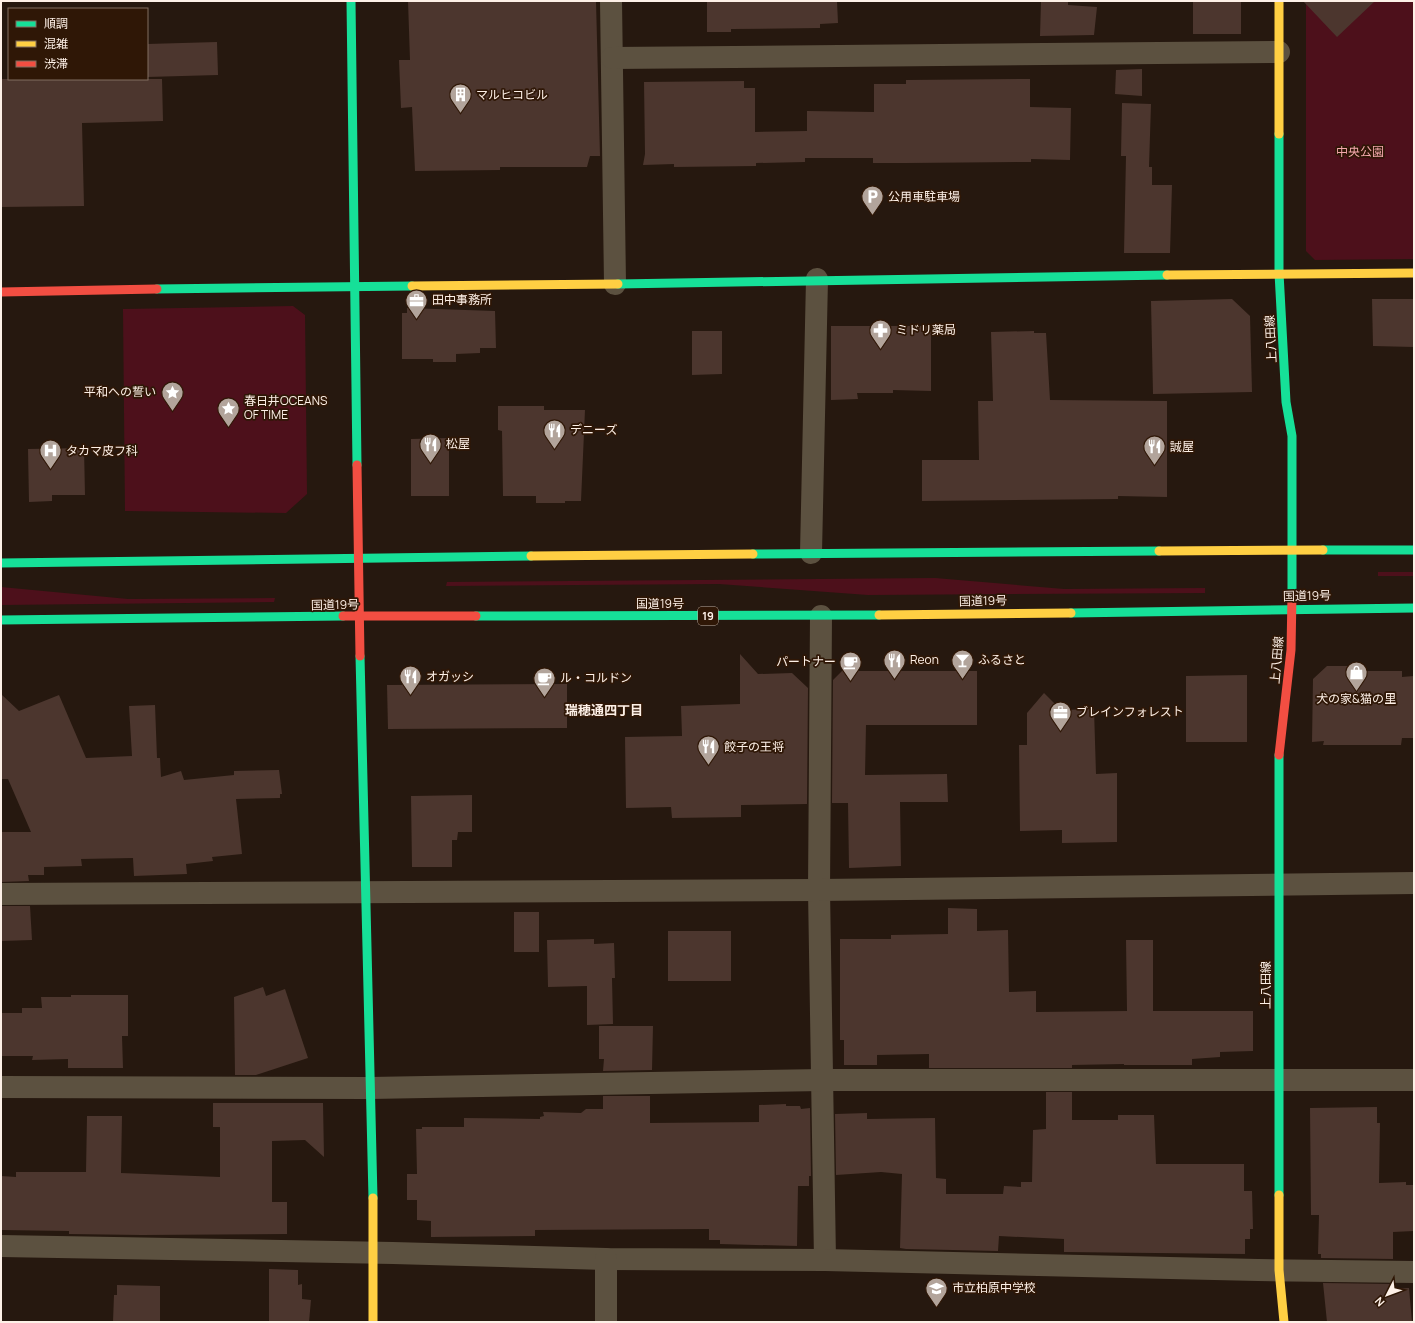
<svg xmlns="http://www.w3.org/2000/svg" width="1415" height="1323" font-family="Manrope,'Noto Sans JP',sans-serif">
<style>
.green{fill:#4d101b}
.building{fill:#4c362e}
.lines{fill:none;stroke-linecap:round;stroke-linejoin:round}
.street{stroke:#5c5140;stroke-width:22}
.fast{stroke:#16e098;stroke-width:9}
.slow{stroke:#ffcf43;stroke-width:9}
.jam{stroke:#f24e42;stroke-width:9}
.labels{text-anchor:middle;stroke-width:3.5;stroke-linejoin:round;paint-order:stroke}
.shield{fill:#2f1706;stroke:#bfafa4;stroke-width:1}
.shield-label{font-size:11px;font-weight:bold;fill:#fdf0e7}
.poi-label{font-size:12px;fill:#fdf0e7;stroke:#2f1706;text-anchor:start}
.park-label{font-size:12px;fill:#f3a7ac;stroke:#2f1706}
.street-label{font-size:12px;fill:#fdf0e7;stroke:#2f1706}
.neighbourhood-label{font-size:13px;font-weight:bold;fill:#fdf0e7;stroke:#2f1706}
</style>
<rect width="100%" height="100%" fill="#26180f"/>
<g class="green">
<path d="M1306,1H1414V259L1315,260L1306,251Z"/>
<path d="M293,306L305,315L307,494L286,513L125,511L123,309Z"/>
<rect x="1378" y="572" width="36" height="4"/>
<path d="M935,578L1064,589L1205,588V593L868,595L719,584L446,586L447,582Z"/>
<path d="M1,587L128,599L275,598L274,602L1,605Z"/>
</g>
<g class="building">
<path d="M408,1H596L600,156H590L587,167H500V170L415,171L412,107L401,108L399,60H410Z"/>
<path d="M707,1H837L838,23L820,24V28L731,29V32H707Z"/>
<path d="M1041,1H1068V5L1097,7L1094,35L1040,36Z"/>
<rect x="1193" y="1" width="48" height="33"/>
<path d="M1303,1H1375L1337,37Z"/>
<path d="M217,42L218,75L147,77V44Z"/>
<path d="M1142,69V96L1115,94L1116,70Z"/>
<path d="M1,79H162L163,121L82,123L84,206L1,207Z"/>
<path d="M1030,79V107L1071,108L1070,160L1031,159V162L907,163H873V158H805V162L756,163V166L674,167V164L643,165L645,154L644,82L744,81V88H755V132L807,131V111L874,112V84H906V80Z"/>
<path d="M1122,103L1151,104L1149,167H1152V185H1172L1170,253H1124L1126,156H1121Z"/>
<path d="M1232,299L1250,316L1252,392L1153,394L1151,301Z"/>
<path d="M1372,299H1414V347L1373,346Z"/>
<path d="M407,308L495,311L496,348H480V353L456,354V362H433V359H402V313H407Z"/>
<path d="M831,326H931V391L893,390V393H857L858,399L831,400Z"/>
<path d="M692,331H722V374L692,375Z"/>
<path d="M1034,331V333H1046L1050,400L1167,401V497L1118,496V499L922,501V460H979L978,401H993L991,332Z"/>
<path d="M498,406H544V410H585L581,501H565V503H536V496H503L502,431L498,430Z"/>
<path d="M449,438V496H411V439Z"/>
<path d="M84,448L85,495H52V501L29,502L28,449Z"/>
<path d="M740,654L758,674L792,673L808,688L807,804L741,805V817L672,818L671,807L626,808L625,737L682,736L681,706L740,704Z"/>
<path d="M1327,666H1363V671H1402V677L1414,676V738H1402L1401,745H1323L1324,741L1312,742L1313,679Z"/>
<path d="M842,671H977V725H866L865,775L947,774L948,802H900L901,866L849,868L848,803H832L833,680Z"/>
<path d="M1247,675V742H1186V676Z"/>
<path d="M567,684V728L388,729L387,685Z"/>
<path d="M1044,693L1061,710L1094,709L1096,774L1117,773V842L1062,843V830L1020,831L1019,745H1027V713Z"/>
<path d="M1,694L19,711L59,695L86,758L132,756L129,706L155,705L157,758H160L161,777L181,771L184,780L234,775V771L279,770L282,794H280V798L236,799L242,854L212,857L213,861L186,864L187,874L134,876L133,858L81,859L82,866L44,867V875H28L29,881L1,882V832H31L8,779H1Z"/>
<path d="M472,795V832H458L457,840H452V867H412L411,796Z"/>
<path d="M1,906H30L32,940L1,941Z"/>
<path d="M948,908L977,909V931L1008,930L1009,992L1036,991V1012L1127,1011L1126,940H1153V1011H1253V1051L1220,1052V1057L1192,1059V1065H1124V1064L1072,1065V1068H929V1054L877,1055V1065H844V1040H840V939H891V935L948,934Z"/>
<rect x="514" y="912" width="25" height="40"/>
<rect x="668" y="931" width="63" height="50"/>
<path d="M594,939V944L614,943L615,978H612L613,1024L587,1025V986L548,987L547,940Z"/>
<path d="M263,987L266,996L285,989L308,1058L256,1075H235L234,997Z"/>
<path d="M71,995H128V1036H122L123,1068H68V1059L32,1060L33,1056H1V1013H22V1008H42L41,997H71Z"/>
<path d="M599,1026H653L652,1070L603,1071L604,1059H599Z"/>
<path d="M1046,1092H1072V1120H1118V1115H1154L1156,1164H1244V1191H1252L1253,1229H1250V1239H1245V1254L1064,1252V1239L999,1236L998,1251L906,1249L900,1248L902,1174L881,1172L836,1175L835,1114L867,1113V1119L935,1118L936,1178L946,1179V1194H1003L1004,1186L1021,1187V1182H1032L1033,1130L1046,1129Z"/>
<path d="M603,1096H650V1123L759,1122V1105L786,1104V1106H800L801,1109L810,1108L811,1176H809V1186H798L797,1246L720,1244V1240H709V1229L535,1230V1236L431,1237V1221L417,1220V1200H407V1174H417L416,1129H422V1127H464V1118L540,1119V1117L544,1116L543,1112L581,1113L586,1109H603Z"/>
<path d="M213,1103H323L324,1157L305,1140L272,1141V1202H287V1234L142,1235L69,1234V1231L1,1230V1176L16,1177V1172H86L87,1116H122L121,1173L220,1177V1127H213Z"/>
<path d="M1377,1107V1123H1380L1379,1183L1406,1182V1185H1414V1231L1393,1232V1259L1321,1258V1254H1318L1319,1215H1311L1310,1108Z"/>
<path d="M269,1269L298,1270V1285L302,1284V1299L311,1300L309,1322H269Z"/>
<path d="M1323,1283L1392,1284V1289L1409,1288L1412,1322H1327Z"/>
<path d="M117,1285L160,1286V1322H113L114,1295H117Z"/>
</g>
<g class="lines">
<g class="street">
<path d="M611,1L615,284"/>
<path d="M612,58L1279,52"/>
<path d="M811,553L817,279"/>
<path d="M821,616L819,890L825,1260"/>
<path d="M1,894L819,890L1414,883"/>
<path d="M1,1087L370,1088L822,1080H1414"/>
<path d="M1,1246L393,1253L606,1259L825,1260L1258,1270L1414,1272"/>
<path d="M606,1322V1259"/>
</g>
<g class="fast">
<path d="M351,1L357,465"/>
<path d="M1279,134V273L1286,402L1292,436V595"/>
<path d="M618,284L1167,275"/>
<path d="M157,289L412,286"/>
<path d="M1323,550H1414"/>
<path d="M753,554L1159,551"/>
<path d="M1,563L531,556"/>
<path d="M1071,613L1414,608"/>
<path d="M476,616L879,615"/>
<path d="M1,620L343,616"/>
<path d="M360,656L373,1198"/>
<path d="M1279,1195V755"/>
</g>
<g class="slow">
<path d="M1279,1V134"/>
<path d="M1167,275L1414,273"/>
<path d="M412,286L618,284"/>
<path d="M1159,551L1323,550"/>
<path d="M531,556L753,554"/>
<path d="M879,615L1071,613"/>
<path d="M1279,1195V1270L1284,1322"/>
<path d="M373,1198V1322"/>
</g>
<g class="jam">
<path d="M1,292L157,289"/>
<path d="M357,465L360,656"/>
<path d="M343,616H476"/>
<path d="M1279,755L1291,650L1292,595"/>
</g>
</g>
<defs>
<symbol id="building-pin" viewBox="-11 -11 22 30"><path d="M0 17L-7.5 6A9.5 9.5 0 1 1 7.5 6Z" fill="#b2a49b" stroke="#2f1706"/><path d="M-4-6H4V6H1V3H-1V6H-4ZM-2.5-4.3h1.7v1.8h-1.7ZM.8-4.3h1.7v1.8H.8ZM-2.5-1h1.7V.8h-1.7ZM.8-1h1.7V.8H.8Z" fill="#fff"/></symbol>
<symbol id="parking-pin" viewBox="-11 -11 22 30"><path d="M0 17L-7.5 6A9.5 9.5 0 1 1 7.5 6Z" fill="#b2a49b" stroke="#2f1706"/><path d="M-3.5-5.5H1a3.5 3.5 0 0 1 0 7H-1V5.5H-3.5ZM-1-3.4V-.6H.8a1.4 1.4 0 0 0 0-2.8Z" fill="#fff"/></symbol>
<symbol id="office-pin" viewBox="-11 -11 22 30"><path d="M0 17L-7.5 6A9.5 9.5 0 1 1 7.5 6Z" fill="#b2a49b" stroke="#2f1706"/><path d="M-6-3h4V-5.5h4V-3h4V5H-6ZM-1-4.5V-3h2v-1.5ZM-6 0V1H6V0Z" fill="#fff"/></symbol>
<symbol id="pharmacy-pin" viewBox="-11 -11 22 30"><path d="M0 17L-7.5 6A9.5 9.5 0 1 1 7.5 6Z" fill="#b2a49b" stroke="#2f1706"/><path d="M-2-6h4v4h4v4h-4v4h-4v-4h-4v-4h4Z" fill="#fff"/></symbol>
<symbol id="sight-pin" viewBox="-11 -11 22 30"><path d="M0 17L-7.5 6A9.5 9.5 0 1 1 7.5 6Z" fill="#b2a49b" stroke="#2f1706"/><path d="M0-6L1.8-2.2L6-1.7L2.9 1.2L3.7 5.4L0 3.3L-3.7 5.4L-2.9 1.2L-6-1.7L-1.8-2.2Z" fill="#fff"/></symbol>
<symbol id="restaurant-pin" viewBox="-11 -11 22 30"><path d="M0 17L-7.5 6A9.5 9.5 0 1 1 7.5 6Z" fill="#b2a49b" stroke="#2f1706"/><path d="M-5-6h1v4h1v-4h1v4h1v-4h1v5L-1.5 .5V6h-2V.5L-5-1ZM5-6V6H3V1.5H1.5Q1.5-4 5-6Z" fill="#fff"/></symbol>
<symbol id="hospital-pin" viewBox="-11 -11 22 30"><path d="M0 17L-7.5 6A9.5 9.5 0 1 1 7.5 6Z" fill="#b2a49b" stroke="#2f1706"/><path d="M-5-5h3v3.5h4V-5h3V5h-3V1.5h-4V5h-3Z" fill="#fff"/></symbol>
<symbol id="bar-pin" viewBox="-11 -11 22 30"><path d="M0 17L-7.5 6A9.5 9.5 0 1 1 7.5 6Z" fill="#b2a49b" stroke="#2f1706"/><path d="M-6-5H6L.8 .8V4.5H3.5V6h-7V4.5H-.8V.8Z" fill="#fff"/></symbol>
<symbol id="cafe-pin" viewBox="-11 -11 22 30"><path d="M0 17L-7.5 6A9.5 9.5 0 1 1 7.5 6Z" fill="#b2a49b" stroke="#2f1706"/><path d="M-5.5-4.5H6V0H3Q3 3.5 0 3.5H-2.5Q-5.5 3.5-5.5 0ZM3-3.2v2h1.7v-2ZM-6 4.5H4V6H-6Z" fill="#fff"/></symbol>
<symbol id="shop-pin" viewBox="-11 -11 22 30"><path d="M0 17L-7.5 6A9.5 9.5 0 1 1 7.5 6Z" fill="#b2a49b" stroke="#2f1706"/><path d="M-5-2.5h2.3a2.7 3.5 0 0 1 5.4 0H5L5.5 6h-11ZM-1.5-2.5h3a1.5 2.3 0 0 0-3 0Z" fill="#fff"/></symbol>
<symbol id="school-pin" viewBox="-11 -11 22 30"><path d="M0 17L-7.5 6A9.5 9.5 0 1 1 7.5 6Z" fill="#b2a49b" stroke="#2f1706"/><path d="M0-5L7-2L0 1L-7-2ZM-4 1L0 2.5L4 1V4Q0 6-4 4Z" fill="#fff"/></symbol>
</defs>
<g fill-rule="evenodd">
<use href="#building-pin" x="448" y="82" width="25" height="34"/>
<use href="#parking-pin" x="860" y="184" width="25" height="34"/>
<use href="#office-pin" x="404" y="288" width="25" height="34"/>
<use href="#pharmacy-pin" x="868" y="318" width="25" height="34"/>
<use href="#sight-pin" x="160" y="380" width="25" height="34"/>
<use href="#sight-pin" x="216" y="396" width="25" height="34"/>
<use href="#restaurant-pin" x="542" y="418" width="25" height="34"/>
<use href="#restaurant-pin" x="418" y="432" width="25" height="34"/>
<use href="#restaurant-pin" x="1142" y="434" width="25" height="34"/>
<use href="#hospital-pin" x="38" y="438" width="25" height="34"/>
<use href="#restaurant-pin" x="882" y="648" width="25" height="34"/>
<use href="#bar-pin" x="950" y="648" width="25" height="34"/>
<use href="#cafe-pin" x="838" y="650" width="25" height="34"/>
<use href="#shop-pin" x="1344" y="660" width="25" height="34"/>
<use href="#restaurant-pin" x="398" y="664" width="25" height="34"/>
<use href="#cafe-pin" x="532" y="666" width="25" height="34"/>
<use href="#office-pin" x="1048" y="700" width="25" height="34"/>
<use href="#restaurant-pin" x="696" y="734" width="25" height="34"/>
<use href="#school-pin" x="924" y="1276" width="25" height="34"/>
</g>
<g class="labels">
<rect class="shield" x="698" y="607" width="20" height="18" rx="3"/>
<g class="shield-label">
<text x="708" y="620">19</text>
</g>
<g class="poi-label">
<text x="476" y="99">マルヒコビル</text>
<text x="888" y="201">公用車駐車場</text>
<text x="432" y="304">田中事務所</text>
<text x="896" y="334">ミドリ薬局</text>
<text x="156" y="396" text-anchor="end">平和への誓い</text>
<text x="244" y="405">春日井OCEANS<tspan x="244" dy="14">OF TIME</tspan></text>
<text x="570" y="434">デニーズ</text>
<text x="446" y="448">松屋</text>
<text x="1170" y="451">誠屋</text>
<text x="66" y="455">タカマ皮フ科</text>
<text x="910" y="664">Reon</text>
<text x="978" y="664">ふるさと</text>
<text x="836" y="666" text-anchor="end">パートナー</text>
<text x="426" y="681">オガッシ</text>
<text x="560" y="682">ル・コルドン</text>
<text x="1356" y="703" text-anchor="middle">犬の家&amp;猫の里</text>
<text x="1076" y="716">ブレインフォレスト</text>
<text x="724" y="751">餃子の王将</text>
<text x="952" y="1292">市立柏原中学校</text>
</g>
<g class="park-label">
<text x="1360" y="156">中央公園</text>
</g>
<g class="street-label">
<text transform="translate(1271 339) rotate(-93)" y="4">上八田線</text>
<text transform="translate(1307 596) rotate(-1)" y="4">国道19号</text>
<text transform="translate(983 601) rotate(-1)" y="4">国道19号</text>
<text x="660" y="608">国道19号</text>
<text transform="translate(335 605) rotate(-1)" y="4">国道19号</text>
<text transform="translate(1277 660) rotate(-85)" y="4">上八田線</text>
<text transform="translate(1266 985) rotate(-90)" y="4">上八田線</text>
</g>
<g class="neighbourhood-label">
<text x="604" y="715">瑞穂通四丁目</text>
</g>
</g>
<rect width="1415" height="1323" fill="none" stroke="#fdf0e7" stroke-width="4"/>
<rect x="8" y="8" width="140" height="72" fill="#2f1706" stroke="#816e60"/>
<rect x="16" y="21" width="20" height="6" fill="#16e098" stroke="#816e60"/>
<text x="44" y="28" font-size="12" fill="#fdf0e7">順調</text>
<rect x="16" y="41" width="20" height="6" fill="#ffcf43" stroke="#816e60"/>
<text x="44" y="48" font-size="12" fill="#fdf0e7">混雑</text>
<rect x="16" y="61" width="20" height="6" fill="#f24e42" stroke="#816e60"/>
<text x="44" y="68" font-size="12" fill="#fdf0e7">渋滞</text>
<g transform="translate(1387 1295) rotate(228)" stroke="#2f1706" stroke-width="3" paint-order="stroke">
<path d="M0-3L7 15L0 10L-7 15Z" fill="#fdf0e7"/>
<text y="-6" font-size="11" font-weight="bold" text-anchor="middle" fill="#fdf0e7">N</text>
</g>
</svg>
